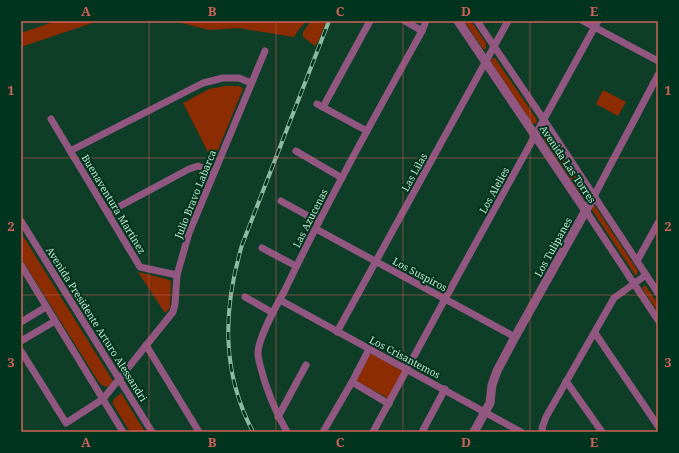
<svg xmlns="http://www.w3.org/2000/svg" width="679" height="453" font-family="'Noto Serif',serif">
<style>
.green{fill:#8b2c03}
.lines{fill:none;stroke-linecap:round;stroke-linejoin:round}
.minor{stroke:#915780;stroke-width:7}
.tertiary{stroke:#915780;stroke-width:9}
.rail-casing{stroke:#8fbaa2;stroke-width:4}
.rail{stroke:#01341e;stroke-width:2.5;stroke-dasharray:8;stroke-linecap:butt}
.grid{fill:none;stroke:#ce615a;stroke-width:1;stroke-opacity:0.55}
.labels{text-anchor:middle;stroke-width:4;stroke-linejoin:round;paint-order:stroke}
.street-label{font-size:10px;fill:#bde6cd;stroke:#01341e}
.neatline{fill:none;stroke:#ce615a;stroke-width:1.5}
.grid-label{font-size:13px;text-anchor:middle;font-weight:bold;fill:#ce615a}
</style>
<rect width="100%" height="100%" fill="#0f3e28"/>
<g class="green">
<path d="M56,21H98L21,47V33Z"/>
<path d="M174,21H307L300,28L294,37L238,28L209,30Z"/>
<path d="M311,21H326L319,40L315,46L303,37V32Z"/>
<path d="M464,21H471L486,43V49H483Z"/>
<path d="M492,58H495L536,118L537,122L536,124L532,123L491,62Z"/>
<path d="M225,86H240L243,89L213,162L183,103L209,89Z"/>
<path d="M603,90L626,102L618,116L596,104Z"/>
<path d="M543,131L546,132L587,193L588,196V199H584L544,140L541,133Z"/>
<path d="M593,206H595L638,271L637,275H635L592,210Z"/>
<path d="M23,236L113,381L108,387L103,386L98,381L21,258V237Z"/>
<path d="M138,272L166,279L171,281V285L170,308L165,313Z"/>
<path d="M644,286H646L658,304V312L642,288Z"/>
<path d="M370,353L404,372L389,399L355,380Z"/>
<path d="M121,393L145,432H130L113,404V400Z"/>
</g>
<g class="lines">
<g class="minor">
<path d="M405,21L422,31"/>
<path d="M477,21L544,120L658,293"/>
<path d="M583,21L658,61"/>
<path d="M317,104L367,131"/>
<path d="M323,107L370,21"/>
<path d="M51,119L140,267L177,275"/>
<path d="M70,151L203,83L223,78H239L251,83"/>
<path d="M296,151L342,178"/>
<path d="M594,196L658,75"/>
<path d="M281,201L319,222"/>
<path d="M586,211L658,320"/>
<path d="M109,212L189,169L198,166L214,172"/>
<path d="M21,221L152,432"/>
<path d="M316,229L515,337"/>
<path d="M262,248L296,266"/>
<path d="M637,261L658,223"/>
<path d="M21,265L123,432"/>
<path d="M245,297L273,313"/>
<path d="M280,300L521,432"/>
<path d="M21,322L46,307"/>
<path d="M337,332L508,21"/>
<path d="M595,333L658,426"/>
<path d="M21,341L55,321"/>
<path d="M146,345L199,432"/>
<path d="M21,351L66,423L103,399L173,312L175,304L177,275L189,233L265,51"/>
<path d="M566,381L602,432"/>
<path d="M352,382L389,404"/>
<path d="M278,417L306,365"/>
<path d="M287,432C275,411 266,389 260,365C259,361 258,357 258,353C258,337 277,305 285,290C327,202 375,116 422,31L426,21"/>
<path d="M323,432L352,382L369,349"/>
<path d="M373,432L445,299L598,21"/>
<path d="M422,432L445,389"/>
<path d="M543,432L542,428L546,417L614,298L646,275"/>
</g>
<g class="tertiary">
<path d="M458,21L586,211"/>
<path d="M474,432L490,403L492,385L497,371L515,337L594,196"/>
</g>
<defs>
<path id="rail" d="M253,432C221,371 223,309 242,245L329,21"/>
</defs>
<use href="#rail" class="rail-casing"/>
<use href="#rail" class="rail"/>
</g>
<path class="grid" d="M149,21V432M276,21V432M403,21V432M530,21V432M21,158H658M21,295H658"/>
<g class="labels">
<g class="street-label">
<text transform="translate(568 164) rotate(56)" y="4">Avenida Las Torres</text>
<text transform="translate(414 172) rotate(-61)" y="4">Las Lilas</text>
<text transform="translate(494 190) rotate(-61)" y="4">Los Alelies</text>
<text transform="translate(195 194) rotate(-68)" y="4">Julio Bravo Labarca</text>
<text transform="translate(114 204) rotate(59)" y="4">Buenaventura Martínez</text>
<text transform="translate(310 218) rotate(-63)" y="4">Las Azucenas</text>
<text transform="translate(553 247) rotate(-61)" y="4">Los Tulipanes</text>
<text transform="translate(420 274) rotate(28)" y="4">Los Suspiros</text>
<text transform="translate(97 324) rotate(58)" y="4">Avenida Presidente Arturo Alessandri</text>
<text transform="translate(405 357) rotate(28)" y="4">Los Crisantemos</text>
</g>
</g>
<rect width="679" height="453" fill="none" stroke="#01341e" stroke-width="44"/>
<rect x="22" y="22" width="635" height="409" class="neatline"/>
<g class="grid-label">
<text x="86" y="16">A</text>
<text x="212" y="16">B</text>
<text x="340" y="16">C</text>
<text x="466" y="16">D</text>
<text x="594" y="16">E</text>
<text x="11" y="95">1</text>
<text x="668" y="95">1</text>
<text x="11" y="231">2</text>
<text x="668" y="231">2</text>
<text x="11" y="367">3</text>
<text x="668" y="367">3</text>
<text x="86" y="447">A</text>
<text x="212" y="447">B</text>
<text x="340" y="447">C</text>
<text x="466" y="447">D</text>
<text x="594" y="447">E</text>
</g>
</svg>
